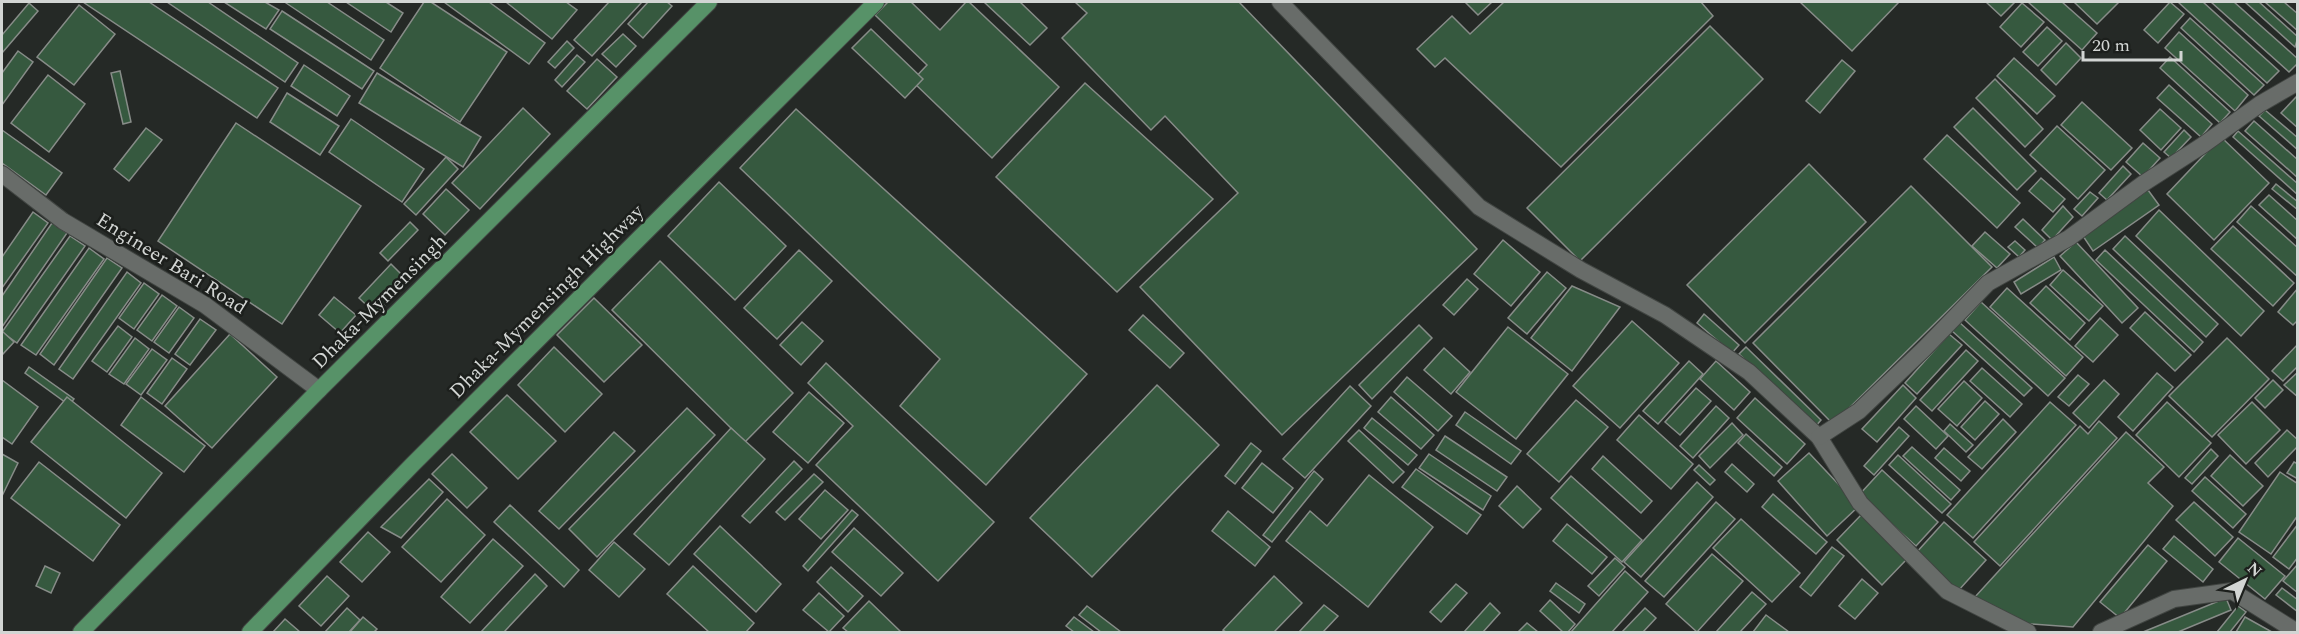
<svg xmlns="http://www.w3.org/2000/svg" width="2299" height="634" font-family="Spectral,serif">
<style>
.building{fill:#36593f;stroke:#878c88;stroke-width:1.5}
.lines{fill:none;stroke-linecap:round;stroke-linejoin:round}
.minor-casing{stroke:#414542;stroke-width:18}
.trunk-casing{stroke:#414542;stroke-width:18}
.minor{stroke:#686c69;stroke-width:16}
.trunk{stroke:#579268;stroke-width:16}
.labels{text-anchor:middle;stroke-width:5;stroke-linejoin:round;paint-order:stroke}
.street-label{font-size:20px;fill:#d2d5d3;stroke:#1c1f1c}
</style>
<rect width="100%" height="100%" fill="#252926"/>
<g class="building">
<path d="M83,2H149L278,88L257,118Z"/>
<path d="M167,2H208L298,63L285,82Z"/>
<path d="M224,2H265L279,10L266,29Z"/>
<path d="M287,2H327L384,40L371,60L286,3Z"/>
<path d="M346,2H386L403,13L391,32Z"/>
<path d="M424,2H431L507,52L460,122L380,68Z"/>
<path d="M444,2H489L545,43L529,64Z"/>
<path d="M506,2H566L577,10L552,39Z"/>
<path d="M609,2H642L592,56L574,40Z"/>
<path d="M648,2H667L672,6L643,38L628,24Z"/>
<path d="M888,2H911L940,30L966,2H969L1059,87L992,158L912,81L927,65L875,15Z"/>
<path d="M984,2H1020L1047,28L1030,45Z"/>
<path d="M1075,2H1239L1477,249L1282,435L1140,287L1238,193L1165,116L1151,130L1062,38L1087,13Z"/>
<path d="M1465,2H1492L1478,15Z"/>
<path d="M1504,2H1701L1713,16L1561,167L1445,58L1435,67L1417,49L1452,16L1470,34Z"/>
<path d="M1800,2H1899L1852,51Z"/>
<path d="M1986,2H2015L2001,16Z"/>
<path d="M2028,2H2062L2097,33L2082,50Z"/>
<path d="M2074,2H2119L2097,24Z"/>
<path d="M2170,2L2184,14L2158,43L2144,30Z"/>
<path d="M2178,2H2203L2279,71L2267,83Z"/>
<path d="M2211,2H2234L2298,59V63L2289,72Z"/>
<path d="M2245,2H2259L2298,37L2295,47Z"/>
<path d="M2265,2H2284L2298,14V31Z"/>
<path d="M29,3L38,11L2,53V35Z"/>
<path d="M2022,3L2044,22L2021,47L2000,27Z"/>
<path d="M79,5L115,34L74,85L37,57Z"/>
<path d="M282,11L374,71L362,89L270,29Z"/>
<path d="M2190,18L2264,85L2254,95L2181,28Z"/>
<path d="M1710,26L1763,79L1580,261L1527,208Z"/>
<path d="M2047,27L2062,41L2038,66L2023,52Z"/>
<path d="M871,29L923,79L905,98L852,48Z"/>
<path d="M2179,32L2248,95L2235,111L2165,48Z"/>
<path d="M623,34L636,46L616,67L602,54Z"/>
<path d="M567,41L574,48L555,68L548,62Z"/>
<path d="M2066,43L2081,58L2056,85L2041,70Z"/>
<path d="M18,51L33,62L2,105V73Z"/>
<path d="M577,55L585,62L562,87L555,80Z"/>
<path d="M2170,57L2230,112L2220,123L2160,68Z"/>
<path d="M2014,58L2055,96L2037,114L1997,76Z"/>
<path d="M597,59L617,77L587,109L567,91Z"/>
<path d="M1842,60L1855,71L1820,113L1806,101Z"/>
<path d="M304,65L350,96L337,116L291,86Z"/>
<path d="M120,71L131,122L123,124L111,73Z"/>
<path d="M377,73L481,137L463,167L359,103Z"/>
<path d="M48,75L85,104L49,152L11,123Z"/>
<path d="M1995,79L2043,129L2025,147L1976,98Z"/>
<path d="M1085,83L1213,199L1117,292L996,177Z"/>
<path d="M2169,85L2212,124L2201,137L2157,98Z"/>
<path d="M287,93L339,126L320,155L270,122Z"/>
<path d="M2298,95V128L2281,113Z"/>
<path d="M2082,102L2132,148L2111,170L2061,125Z"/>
<path d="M523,108L550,134L480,209L452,183Z"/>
<path d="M1973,108L2036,171L2017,190L1954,127Z"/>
<path d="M796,109L1087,374L986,485L900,406L940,359L740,168Z"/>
<path d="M2160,109L2181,128L2161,150L2140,130Z"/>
<path d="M2265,110L2298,138V150L2259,116Z"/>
<path d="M351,119L424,169L402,202L329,152Z"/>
<path d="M2254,121L2298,160V178L2245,131Z"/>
<path d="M236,123L361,206L282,324L158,241Z"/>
<path d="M2057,126L2105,170L2078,199L2030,155Z"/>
<path d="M146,128L162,140L129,181L114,169Z"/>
<path d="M2,130L62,173L46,195L2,163Z"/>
<path d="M2184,130L2191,137L2171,158L2164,152Z"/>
<path d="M2238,131L2298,184V195L2233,137Z"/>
<path d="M1947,135L2020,203L1997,228L1924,159Z"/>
<path d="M2221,137L2269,183L2214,240L2167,194Z"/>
<path d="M2143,143L2160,158L2143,177L2126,162Z"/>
<path d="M446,157L458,169L416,215L404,204Z"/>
<path d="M1809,164L1866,222L1745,343L1687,285Z"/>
<path d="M2123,166L2131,174L2107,200L2099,193Z"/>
<path d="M2041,178L2065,199L2053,212L2029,191Z"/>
<path d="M719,182L786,246L735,300L668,236Z"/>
<path d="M2276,184L2298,202V210L2272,189Z"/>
<path d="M1911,186L1992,267L1833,424L1753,343Z"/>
<path d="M446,189L469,210L445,235L423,214Z"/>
<path d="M2148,190L2159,205L2093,251L2083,236Z"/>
<path d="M2090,192L2098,198L2082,216L2074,209Z"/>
<path d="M2269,195L2298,221V240L2259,205Z"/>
<path d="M2063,206L2073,217L2052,240L2042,230Z"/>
<path d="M2251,206L2298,248V277L2237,222Z"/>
<path d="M2159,210L2264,311L2241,336L2136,236Z"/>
<path d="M33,212L48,223L2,288V257Z"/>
<path d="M2023,219L2045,240L2038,248L2015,227Z"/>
<path d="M410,222L418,230L388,261L380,253Z"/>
<path d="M52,223L67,233L2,327V296Z"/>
<path d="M2233,226L2294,283L2273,306L2211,249Z"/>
<path d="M1985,232L2010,254L1997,268L1972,246Z"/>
<path d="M70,236L85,246L17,343L2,332Z"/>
<path d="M2125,236L2218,324L2206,337L2113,249Z"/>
<path d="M1503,240L1540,272L1511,306L1474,274Z"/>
<path d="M2015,241L2025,250L2019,257L2008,247Z"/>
<path d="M2076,242L2138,308L2122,323L2060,256Z"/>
<path d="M89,248L104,259L36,355L21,345Z"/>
<path d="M799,250L832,281L777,339L744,308Z"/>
<path d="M2105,250L2203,342L2194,352L2096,260Z"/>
<path d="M2054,257L2061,270L2021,294L2014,282Z"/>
<path d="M107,258L122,268L54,365L40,354Z"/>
<path d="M660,261L793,393L745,442L612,310Z"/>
<path d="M391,264L408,281L376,314L359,298Z"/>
<path d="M2063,270L2103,306L2089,321L2050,285Z"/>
<path d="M127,272L141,283L73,379L59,369Z"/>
<path d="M1547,272L1566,288L1527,334L1508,318Z"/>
<path d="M1467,279L1478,289L1454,315L1443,305Z"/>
<path d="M144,283L159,294L134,329L119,318Z"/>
<path d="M1572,286L1620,307L1572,371L1531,338Z"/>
<path d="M2046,286L2085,323L2070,340L2030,303Z"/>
<path d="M2007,288L2083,357L2066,376L1990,307Z"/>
<path d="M2298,288V320L2293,325L2278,312Z"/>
<path d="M162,295L177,306L152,341L137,330Z"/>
<path d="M334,297L356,315L340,333L319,315Z"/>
<path d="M594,298L642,345L604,382L557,335Z"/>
<path d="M1981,302L2065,378L2048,396L1965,320Z"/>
<path d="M179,307L194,318L169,353L154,342Z"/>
<path d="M2145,312L2191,355L2175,371L2130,328Z"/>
<path d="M1704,314L1739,345L1732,353L1697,323Z"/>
<path d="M1143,315L1184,353L1170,368L1129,330Z"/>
<path d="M2100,318L2118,335L2093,362L2075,346Z"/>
<path d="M200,319L216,330L190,365L175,354Z"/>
<path d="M1632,321L1679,363L1620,428L1573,386Z"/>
<path d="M802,322L823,341L801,365L780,345Z"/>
<path d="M1959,322L2032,388L2024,396L1951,330Z"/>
<path d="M1419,325L1432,338L1372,399L1359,385Z"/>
<path d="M118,326L132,337L107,372L92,361Z"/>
<path d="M1508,327L1568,374L1516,439L1456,392Z"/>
<path d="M2,331L14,342L2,355Z"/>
<path d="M230,334L277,377L212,448L165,406Z"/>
<path d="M1949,334L1962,345L1917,394L1905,383Z"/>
<path d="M135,338L149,349L124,384L109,374Z"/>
<path d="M2227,338L2269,379L2212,437L2169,396Z"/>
<path d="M2298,344V366L2283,381L2272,371Z"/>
<path d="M554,347L602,394L565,432L518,385Z"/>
<path d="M1746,347L1821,420L1815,427L1739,354Z"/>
<path d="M1444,348L1470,372L1451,394L1424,370Z"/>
<path d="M152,349L167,360L141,395L126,384Z"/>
<path d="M1966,350L1978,361L1932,411L1920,400Z"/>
<path d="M172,358L187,369L162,404L147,393Z"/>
<path d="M1689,361L1703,374L1658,424L1643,411Z"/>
<path d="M1716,361L1750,392L1734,410L1700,379Z"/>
<path d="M826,363L994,522L938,581L816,465L853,426L808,383Z"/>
<path d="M29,367L74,399L69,405L25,373Z"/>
<path d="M1982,368L2022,404L2010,417L1970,381Z"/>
<path d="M2298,372V397L2284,385Z"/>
<path d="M2157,373L2173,387L2133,431L2118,417Z"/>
<path d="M2078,375L2089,384L2069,406L2058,397Z"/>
<path d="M1407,377L1452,416L1438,431L1394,392Z"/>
<path d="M2,380L38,407L12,444L2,437Z"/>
<path d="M2104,380L2119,394L2089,428L2073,413Z"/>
<path d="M2273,380L2283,390L2265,408L2255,398Z"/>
<path d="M1964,381L1982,398L1957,426L1938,409Z"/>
<path d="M1157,385L1219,445L1092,577L1030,518Z"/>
<path d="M1903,385L1916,398L1877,442L1862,429Z"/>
<path d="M1350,386L1371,406L1305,478L1283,459Z"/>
<path d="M1696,388L1711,401L1680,435L1665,422Z"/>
<path d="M809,392L844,423L808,463L773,432Z"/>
<path d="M507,395L556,441L518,479L470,432Z"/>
<path d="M67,397L162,473L126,518L31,442Z"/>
<path d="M141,397L205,446L184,472L121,425Z"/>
<path d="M1391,397L1434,435L1421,449L1378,412Z"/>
<path d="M1755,398L1805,444L1787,464L1737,418Z"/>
<path d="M1576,400L1608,427L1559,482L1527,454Z"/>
<path d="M1985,401L1999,414L1975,440L1961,427Z"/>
<path d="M2050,402L2076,425L1973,538L1947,515Z"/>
<path d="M2167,402L2211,443L2179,477L2136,435Z"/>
<path d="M2252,402L2280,430L2246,464L2218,435Z"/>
<path d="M1716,406L1729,418L1693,458L1680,446Z"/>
<path d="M1916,406L1948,436L1936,449L1904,419Z"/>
<path d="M687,408L715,435L597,557L569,529Z"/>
<path d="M1465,412L1521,451L1511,464L1456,425Z"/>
<path d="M1639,415L1693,464L1671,489L1617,440Z"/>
<path d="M1372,418L1417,455L1408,465L1364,428Z"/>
<path d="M2003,419L2016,432L1982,469L1968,457Z"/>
<path d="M2099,421L2117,438L2000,566L1974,542L2080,426L2088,434Z"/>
<path d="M1732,423L1743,435L1710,468L1699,456Z"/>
<path d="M1950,424L1973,445L1966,452L1944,431Z"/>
<path d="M1899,427L1909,436L1874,475L1864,466Z"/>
<path d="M731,428L765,459L669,565L634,534Z"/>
<path d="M1359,430L1404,472L1393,483L1348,441Z"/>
<path d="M2287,430L2298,440V446L2268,477L2255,463Z"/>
<path d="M614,432L635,451L559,529L539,511Z"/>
<path d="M2126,432L2164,467L2148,483L2173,506L2073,627L2018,623L1974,598Z"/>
<path d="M1746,434L1782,467L1774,476L1738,443Z"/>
<path d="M1445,436L1507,477L1497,491L1436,450Z"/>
<path d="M1251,443L1261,451L1235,484L1225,476Z"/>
<path d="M1912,447L1960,490L1951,500L1903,456Z"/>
<path d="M1944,448L1970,471L1961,481L1935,458Z"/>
<path d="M2211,449L2218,456L2192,484L2185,478Z"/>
<path d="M1809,453L1859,506L1827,536L1778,481Z"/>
<path d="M2,454L18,463L2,496Z"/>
<path d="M452,454L487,488L467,508L432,474Z"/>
<path d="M1429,454L1491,496L1483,510L1419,468Z"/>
<path d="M1898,455L1951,504L1942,513L1889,465Z"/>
<path d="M2230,455L2263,486L2243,506L2211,476Z"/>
<path d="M1603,456L1652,501L1641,513L1592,469Z"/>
<path d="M794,461L802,469L750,523L742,516Z"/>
<path d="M39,462L120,525L93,561L11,498Z"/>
<path d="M2294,462L2298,464V479L2287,473Z"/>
<path d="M1262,463L1293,488L1273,513L1242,488Z"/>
<path d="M1732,464L1754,484L1747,492L1725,472Z"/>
<path d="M1699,465L1715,480L1710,485L1694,470Z"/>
<path d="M1416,469L1481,515L1467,534L1402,487Z"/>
<path d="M1882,470L1938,522L1916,546L1859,495Z"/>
<path d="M1314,471L1323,479L1272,542L1263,535Z"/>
<path d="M2280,472L2298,484V515L2271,554L2239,532Z"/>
<path d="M814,474L823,482L785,520L776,512Z"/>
<path d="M1369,475L1433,527L1368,607L1286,541L1310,511L1327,526Z"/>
<path d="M1571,476L1642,540L1622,562L1551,498Z"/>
<path d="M2205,477L2246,514L2233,528L2192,491Z"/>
<path d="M429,479L443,492L401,538L381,527Z"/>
<path d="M1697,482L1713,497L1641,577L1624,562Z"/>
<path d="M1517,486L1541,509L1523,528L1499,506Z"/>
<path d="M825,490L848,510L821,539L799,519Z"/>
<path d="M1773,494L1827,542L1816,554L1762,507Z"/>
<path d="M447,499L485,535L441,582L402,547Z"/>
<path d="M1716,502L1735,519L1664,597L1645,581Z"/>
<path d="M2194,502L2233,537L2215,556L2176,520Z"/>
<path d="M510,505L579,570L564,587L494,522Z"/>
<path d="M852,510L858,515L808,571L803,566Z"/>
<path d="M1228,511L1270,547L1255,566L1212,531Z"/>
<path d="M1861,515L1906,560L1882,585L1837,540Z"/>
<path d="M1741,519L1800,573L1772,602L1713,548Z"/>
<path d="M1944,522L1986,560L1958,591L1916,553Z"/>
<path d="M1567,524L1607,557L1592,574L1553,541Z"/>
<path d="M2298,524V557L2289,569L2273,557Z"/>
<path d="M720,526L781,584L756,612L694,554Z"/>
<path d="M854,528L903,573L881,596L832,552Z"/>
<path d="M368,532L390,552L362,582L340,562Z"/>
<path d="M2174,536L2213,569L2203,582L2163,549Z"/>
<path d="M2238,538L2285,576L2265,599L2219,562Z"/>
<path d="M493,539L523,566L470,623L441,597Z"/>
<path d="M614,542L645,569L619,597L589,570Z"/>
<path d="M2148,545L2167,561L2120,618L2100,602Z"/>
<path d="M1832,547L1844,556L1811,596L1800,587Z"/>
<path d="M1712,554L1743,581L1697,632L1666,604Z"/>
<path d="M1615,558L1625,567L1599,596L1588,586Z"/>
<path d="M2298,564V593L2283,581Z"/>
<path d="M45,566L60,573L51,593L36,586Z"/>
<path d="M693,566L754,623L746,632H709L667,594Z"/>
<path d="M831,567L863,596L848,612L817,582Z"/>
<path d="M1625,571L1648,592L1612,632H1571Z"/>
<path d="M535,574L547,586L504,632H481Z"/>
<path d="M327,576L349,596L321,626L299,606Z"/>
<path d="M1274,576L1302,603L1274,632H1226L1223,630Z"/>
<path d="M1862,579L1878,593L1855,619L1839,606Z"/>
<path d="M1556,583L1585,604L1579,613L1550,591Z"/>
<path d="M1456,584L1467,593L1441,622L1430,612Z"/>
<path d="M2282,588L2298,600V612L2276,595Z"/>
<path d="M1752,592L1766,604L1740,632H1716Z"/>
<path d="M819,593L844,616L829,632L803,610Z"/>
<path d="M2226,598L2231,610L2178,632H2143Z"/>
<path d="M1550,600L1575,624L1568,632H1563L1540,611Z"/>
<path d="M869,601L901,632H848L843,628Z"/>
<path d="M1490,603L1500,613L1483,632H1464Z"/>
<path d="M1324,605L1338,616L1323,632H1299Z"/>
<path d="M1087,606L1121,632H1101L1079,615Z"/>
<path d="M2238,606L2246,612L2230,632H2217Z"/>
<path d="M347,608L360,620L349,632H325Z"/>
<path d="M1645,608L1656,618L1643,632H1622Z"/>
<path d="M1766,615L1789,632H1753Z"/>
<path d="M363,617L377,629L374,632H350Z"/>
<path d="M1074,617L1094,632H1074L1066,626Z"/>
<path d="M2245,617L2272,632H2236Z"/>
<path d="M285,619L300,632H273Z"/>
<path d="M1527,623L1538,632H1518Z"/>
</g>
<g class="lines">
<defs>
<g id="minor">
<path d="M1280,2L1479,207L1581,270L1665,315L1749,372L1819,437L1860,503L1947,591L2028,632"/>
<path d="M2,174L63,221L205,305L319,390"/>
<path d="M1819,437L1859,411L1924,349L1988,283L2069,238L2144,183L2203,145L2260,104L2298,82"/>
<path d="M2101,632L2174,599L2232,591L2297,632"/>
</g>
<g id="trunk">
<path d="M81,632L319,390L709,2"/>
<path d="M250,632L413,464L876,2"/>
</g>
</defs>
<use href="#minor" class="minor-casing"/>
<use href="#trunk" class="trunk-casing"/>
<use href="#minor" class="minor"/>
<use href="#trunk" class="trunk"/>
</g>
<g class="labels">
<g class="street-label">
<text transform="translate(172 263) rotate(32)" y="7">Engineer Bari Road</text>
<text transform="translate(379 301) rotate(-45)" y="7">Dhaka-Mymensingh</text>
<text transform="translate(546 301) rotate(-45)" y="7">Dhaka-Mymensingh Highway</text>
</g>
</g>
<rect width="2299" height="634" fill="none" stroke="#d2d5d3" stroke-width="6"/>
<g transform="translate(2245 580) rotate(43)" stroke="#1c1f1c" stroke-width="4.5" paint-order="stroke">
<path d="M0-4.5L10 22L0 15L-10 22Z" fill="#d2d5d3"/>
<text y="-9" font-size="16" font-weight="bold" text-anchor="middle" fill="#d2d5d3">N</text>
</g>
<path d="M2083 51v9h98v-9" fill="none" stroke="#d2d5d3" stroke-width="3"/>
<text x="2092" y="51" font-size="18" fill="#d2d5d3" stroke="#1c1f1c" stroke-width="4.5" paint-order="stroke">20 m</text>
</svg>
